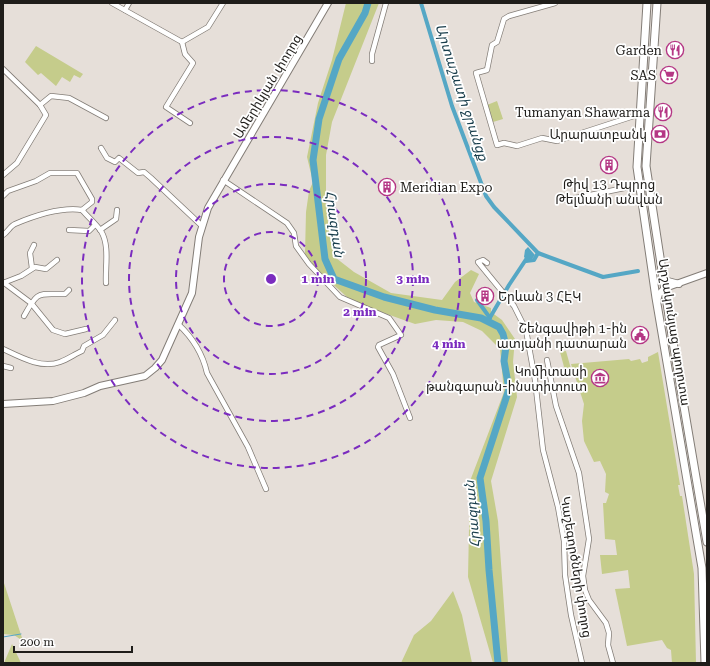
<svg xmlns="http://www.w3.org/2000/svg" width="710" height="666" font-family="'Roboto Serif','Noto Sans Armenian',serif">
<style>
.green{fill:#c5cc8b}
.water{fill:#55a7c5}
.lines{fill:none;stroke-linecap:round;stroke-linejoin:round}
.stream{stroke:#55a7c5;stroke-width:1}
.canal{stroke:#55a7c5;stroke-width:4}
.river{stroke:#55a7c5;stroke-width:7}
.street-casing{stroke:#837d77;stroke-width:6}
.secondary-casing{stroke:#837d77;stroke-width:8}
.primary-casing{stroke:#837d77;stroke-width:9}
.street{stroke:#fff;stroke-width:4.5}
.secondary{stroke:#fff;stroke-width:6}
.primary{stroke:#fff;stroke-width:7}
.ring{fill:none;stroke:#7b2cbf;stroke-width:2;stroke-dasharray:7 5}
.labels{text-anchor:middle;stroke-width:3.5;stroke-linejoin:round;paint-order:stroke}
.poi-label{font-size:13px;fill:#1f1d1a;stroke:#fff;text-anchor:end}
.street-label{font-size:13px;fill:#1f1d1a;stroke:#fff}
.water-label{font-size:14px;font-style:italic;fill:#183d4b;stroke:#fff}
.centre{fill:#7b2cbf;stroke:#fff;stroke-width:2}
.ring-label{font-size:12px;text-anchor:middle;font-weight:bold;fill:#7b2cbf;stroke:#fff;stroke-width:3.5;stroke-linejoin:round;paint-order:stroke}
</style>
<rect width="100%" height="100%" fill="#e6dfd9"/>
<g class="green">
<path d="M346,3H379L332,122L326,155V197L329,235L336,258L354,272L391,293L442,300L455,282L471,270L479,274L470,293L474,302L491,308V312L502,320L515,339L513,362L517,397L491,481L498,521L508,663H493L468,577L470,481L504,392L500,349L482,331L463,322L436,320L415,324L370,308L347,297L317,270L305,254L306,212L309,191L313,182L307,157L318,103L332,60Z"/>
<path d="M36,46L83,74L80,78L74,75L70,82L62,77L56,86L41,73L38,75L25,62Z"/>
<path d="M497,101L503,119L493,122L487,105Z"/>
<path d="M566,351L573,376L567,378L560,352Z"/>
<path d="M658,352L680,485H678L680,496H682L694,574L696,663H672L671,650L667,648L662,640L627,646L615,589L630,588L628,570L602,574L600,555H617L615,540L605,539L603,503H606L609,494L605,492L606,474L600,461L594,462L584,441L582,421L584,404L571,364L629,359L631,361L640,359L642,363L648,361V357Z"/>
<path d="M3,580L23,641L14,635L3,634Z"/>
<path d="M453,591L462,615L472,663H401L414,635L431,621Z"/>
<path d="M12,644L21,663H4Z"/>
</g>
<path class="water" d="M528,247L535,255L532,259L527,260L524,257L525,250Z"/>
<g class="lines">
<path class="stream" d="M3,637L21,634"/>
<g class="canal">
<path d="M421,3L452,106L486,196L494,207L538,253L603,277L638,271"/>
<path d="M526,261L534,260L538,253"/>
<path d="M483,295L477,300L490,318"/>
<path d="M488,321L509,285L529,255"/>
</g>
<path class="river" d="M368,3L365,13L339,59L319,119L313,160L325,259L334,279L384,297L435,310L481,318L499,327L503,334L506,346L504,361L509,389L480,478L486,521L489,570L498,663"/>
<defs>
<g id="street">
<path d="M112,3L182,42"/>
<path d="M555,3L509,16L504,19L497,42L492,45L487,70L476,73L497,145L504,143L517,146L542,138L557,141L640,114"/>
<path d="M125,10L129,3"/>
<path d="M182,42L185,54L193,63L166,107L190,123"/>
<path d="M182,42L208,27L223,3"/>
<path d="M372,61V54L386,3"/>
<path d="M3,69L40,105L46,115L17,163L3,175"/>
<path d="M40,105L51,96L69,98L106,118"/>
<path d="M101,148L107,158L115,162L119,158L138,173L144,172L151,178L201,225"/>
<path d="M223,180L287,223L294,233L296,246L309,264L340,297L389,318L401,335L379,345L378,347L393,374L410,418"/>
<path d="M3,196L8,191L36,181L50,173H77L92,199V202L82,210"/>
<path d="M566,200L639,185"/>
<path d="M69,230L89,231L95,225"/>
<path d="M100,230L116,219L117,210"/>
<path d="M3,235C8,232 10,226 15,224C34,216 62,207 82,210C88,217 96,224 101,231C110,246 105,267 106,283"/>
<path d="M487,263L483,260L478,262L514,306L526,330L535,380L543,450L558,507L564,541L565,575L571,615L582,663"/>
<path d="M32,268L30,253L34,245"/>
<path d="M3,282L31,303L53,330L65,334L86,329"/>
<path d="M3,283L21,276L35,267L46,269L57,260"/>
<path d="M24,316C39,289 38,295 65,294L69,290"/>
<path d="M178,324C192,337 203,355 207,373L248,447L266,489"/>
<path d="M3,349C20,357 41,369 60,362C68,359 75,354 82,351L84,346L103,335L115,320"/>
<path d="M547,360L556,406L579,473L589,539L583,576L585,590L589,600L606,623L609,633L608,645L613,663"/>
<path d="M3,366L11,368"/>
</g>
<g id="secondary">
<path d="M663,277L668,281L679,284"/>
<path d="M657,301L659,294L665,288L707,273"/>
<path d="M3,404L53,401L84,393L100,386L145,376L155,368L162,360L192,293L199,237L208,208L328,3"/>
</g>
<g id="primary">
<path d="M647,3L637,167L656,298L702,568L705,663"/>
<path d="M657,3L646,166L673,342L707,542"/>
</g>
</defs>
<use href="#street" class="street-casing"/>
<use href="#secondary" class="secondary-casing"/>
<use href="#primary" class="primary-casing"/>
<use href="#street" class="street"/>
<use href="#secondary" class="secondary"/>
<use href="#primary" class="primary"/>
</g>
<g class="ring">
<circle cx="271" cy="279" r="47"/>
<circle cx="271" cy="279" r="95"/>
<circle cx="271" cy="279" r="142"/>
<circle cx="271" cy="279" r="189"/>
</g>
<defs>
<symbol id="restaurant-ring" viewBox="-11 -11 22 22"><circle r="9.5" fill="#fff" stroke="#b53785" stroke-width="1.5"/><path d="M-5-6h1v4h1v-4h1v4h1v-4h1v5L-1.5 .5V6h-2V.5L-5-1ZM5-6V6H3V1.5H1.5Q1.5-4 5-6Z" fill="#b53785"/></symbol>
<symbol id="supermarket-ring" viewBox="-11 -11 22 22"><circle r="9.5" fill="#fff" stroke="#b53785" stroke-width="1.5"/><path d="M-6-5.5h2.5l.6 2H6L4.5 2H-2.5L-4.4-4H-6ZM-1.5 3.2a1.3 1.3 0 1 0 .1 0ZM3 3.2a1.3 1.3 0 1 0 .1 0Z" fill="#b53785"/></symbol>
<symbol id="bank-ring" viewBox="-11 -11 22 22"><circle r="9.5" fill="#fff" stroke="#b53785" stroke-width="1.5"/><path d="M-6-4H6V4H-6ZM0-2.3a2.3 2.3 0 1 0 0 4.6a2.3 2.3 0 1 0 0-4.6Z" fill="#b53785"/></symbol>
<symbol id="building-ring" viewBox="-11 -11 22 22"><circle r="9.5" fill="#fff" stroke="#b53785" stroke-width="1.5"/><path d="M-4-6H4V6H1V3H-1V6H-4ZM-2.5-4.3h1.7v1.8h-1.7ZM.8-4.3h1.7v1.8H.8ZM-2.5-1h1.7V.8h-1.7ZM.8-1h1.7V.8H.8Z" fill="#b53785"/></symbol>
<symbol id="civic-ring" viewBox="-11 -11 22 22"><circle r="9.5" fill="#fff" stroke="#b53785" stroke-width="1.5"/><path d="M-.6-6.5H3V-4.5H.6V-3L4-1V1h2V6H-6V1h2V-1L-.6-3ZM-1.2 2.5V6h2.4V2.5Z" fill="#b53785"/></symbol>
<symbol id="museum-ring" viewBox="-11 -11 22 22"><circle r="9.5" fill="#fff" stroke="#b53785" stroke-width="1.5"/><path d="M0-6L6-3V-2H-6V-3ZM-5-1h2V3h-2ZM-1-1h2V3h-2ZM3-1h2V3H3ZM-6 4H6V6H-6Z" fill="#b53785"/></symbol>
</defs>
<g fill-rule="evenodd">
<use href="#restaurant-ring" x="665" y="40" width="20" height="20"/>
<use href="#supermarket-ring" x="659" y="65" width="20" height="20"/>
<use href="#restaurant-ring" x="653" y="102" width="20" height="20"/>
<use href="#bank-ring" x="650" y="124" width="20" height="20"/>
<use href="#building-ring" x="599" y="155" width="20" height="20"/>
<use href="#building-ring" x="377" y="177" width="20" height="20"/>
<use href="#building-ring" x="475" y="286" width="20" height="20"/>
<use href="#civic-ring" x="630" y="325" width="20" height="20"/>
<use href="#museum-ring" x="590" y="368" width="20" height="20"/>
</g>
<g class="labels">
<g class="poi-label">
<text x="662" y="55">Garden</text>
<text x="656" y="80">SAS</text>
<text x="650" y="117">Tumanyan Shawarma</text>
<text x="647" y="139">Արարատբանկ</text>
<text x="609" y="189" text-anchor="middle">Թիվ 13 Դպրոց<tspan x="609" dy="15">Թելմանի անվան</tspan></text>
<text x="400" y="192" text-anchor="start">Meridian Expo</text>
<text x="498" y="301" text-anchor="start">Երևան 3 ՀԷԿ</text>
<text x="627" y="333">Շենգավիթի 1-ին<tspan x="627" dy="15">ատյանի դատարան</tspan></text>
<text x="587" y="376">Կոմիտասի<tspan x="587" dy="15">թանգարան-ինստիտուտ</tspan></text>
</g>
<g class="street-label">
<text transform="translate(267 86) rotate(-59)" y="5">Ամերիկյան փողոց</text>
<text transform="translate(675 332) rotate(81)" y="5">Արշակունյաց պողոտա</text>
<text transform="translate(577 567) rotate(81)" y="5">Կաշեգործների փողոց</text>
</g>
<g class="water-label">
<text transform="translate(462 92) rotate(72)" y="5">Արտաշատի ջրանցք</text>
<text transform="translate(335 224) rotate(82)" y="5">Հրազդան</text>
<text transform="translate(472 514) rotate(-95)" y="5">Հրազդան</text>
</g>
</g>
<circle cx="271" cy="279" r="6" class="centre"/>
<g class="ring-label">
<text x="318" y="283">1 min</text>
<text x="413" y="283">3 min</text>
<text x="360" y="316">2 min</text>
<text x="449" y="348">4 min</text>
</g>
<rect width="710" height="666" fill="none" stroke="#1f1d1a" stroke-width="8"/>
<path d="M14 646v6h118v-6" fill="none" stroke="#1f1d1a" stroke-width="2"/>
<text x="20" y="646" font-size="12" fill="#1f1d1a" stroke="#ffffff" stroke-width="3" paint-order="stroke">200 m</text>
</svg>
